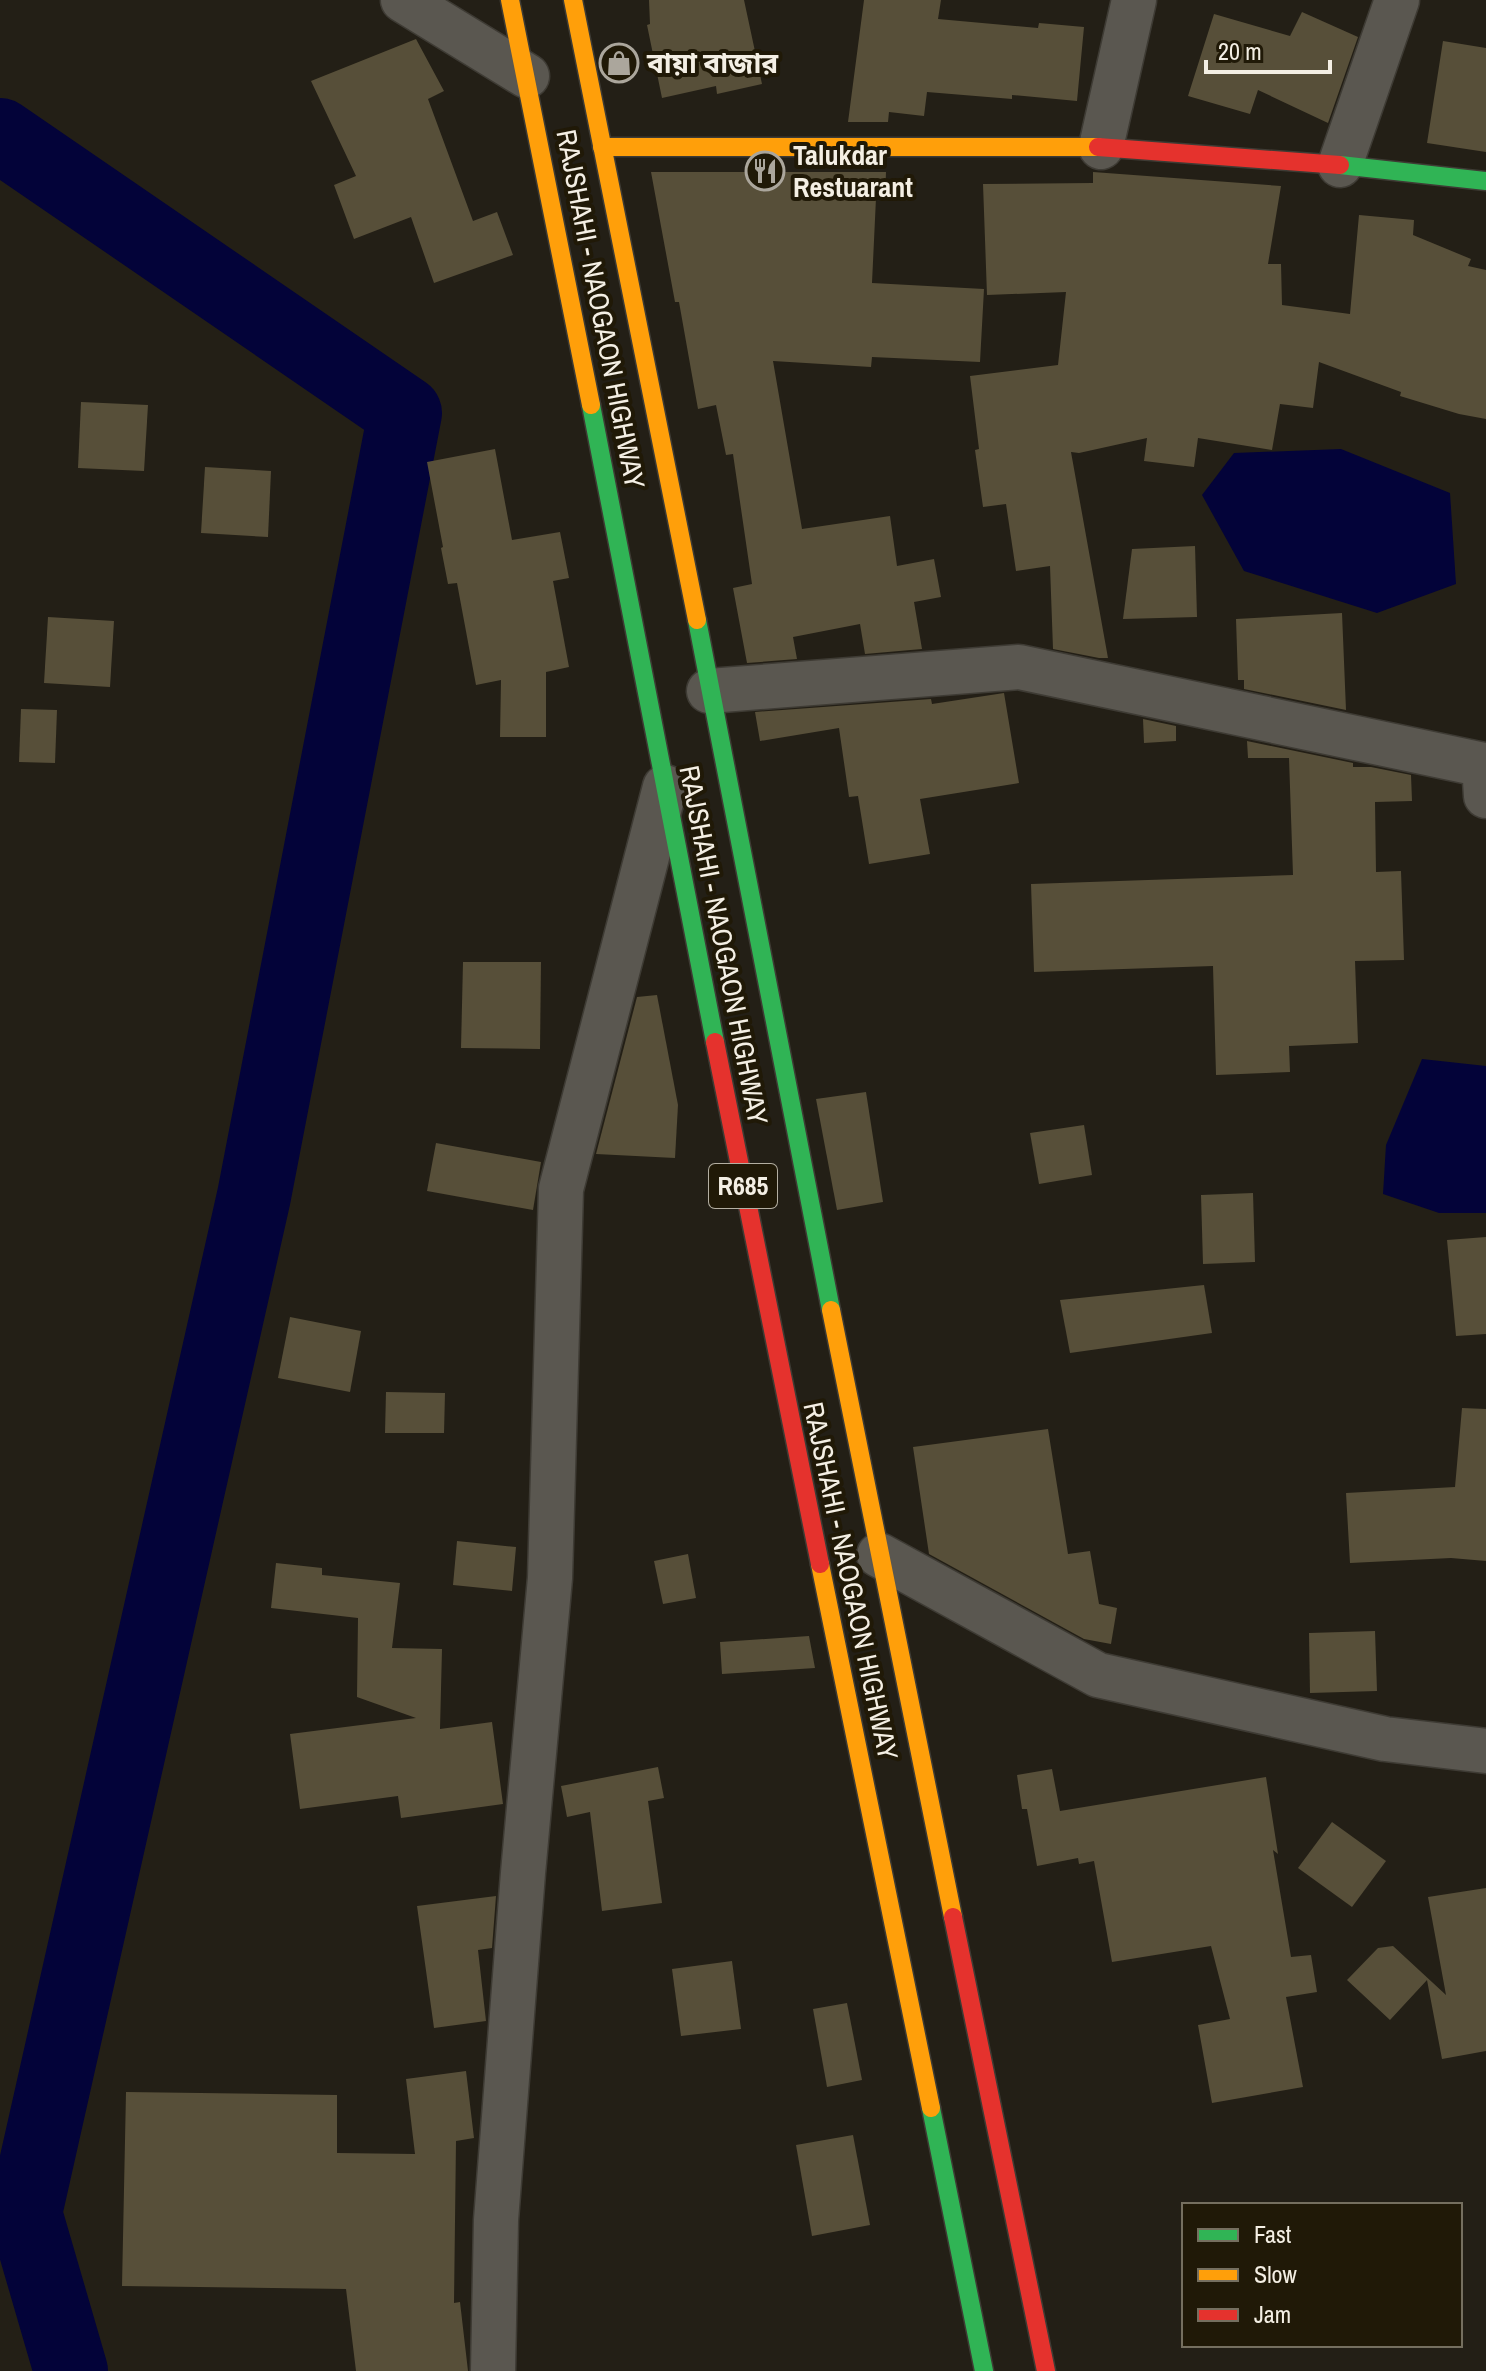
<svg xmlns="http://www.w3.org/2000/svg" width="1486" height="2371" font-family="'Archivo Narrow','Noto Sans Bengali',sans-serif">
<style>
.water{fill:#030339}
.lines{fill:none;stroke-linecap:round;stroke-linejoin:round}
.river{stroke:#030339;stroke-width:74}
.building{fill:#574f39}
.street-casing{stroke:#3e3b34;stroke-width:47}
.fast-casing{stroke:#3e3b34;stroke-width:21}
.slow-casing{stroke:#3e3b34;stroke-width:21}
.jam-casing{stroke:#3e3b34;stroke-width:21}
.street{stroke:#5a5750;stroke-width:44}
.fast{stroke:#30b455;stroke-width:18}
.slow{stroke:#ff9f0a;stroke-width:18}
.jam{stroke:#e5322d;stroke-width:18}
.labels{text-anchor:middle;stroke-width:8;stroke-linejoin:round;paint-order:stroke}
.shield{fill:#201907;stroke:#b4afa2;stroke-width:2}
.shield-label{font-size:26px;font-weight:bold;fill:#f4efe4}
.poi-label{font-size:28px;font-weight:bold;fill:#f4efe4;stroke:#201907;text-anchor:start}
.street-label{font-size:28px;fill:#f4efe4;stroke:#201907}
</style>
<rect width="100%" height="100%" fill="#231f16"/>
<g class="water">
<path d="M1341,449L1450,493L1456,584L1377,613L1244,571L1202,495L1234,453Z"/>
<path d="M1422,1059L1486,1066V1213H1439L1383,1194L1386,1145Z"/>
</g>
<g class="lines">
<path class="river" d="M0,135L405,413L254,1196L25,2213L71,2371"/>
</g>
<g class="building">
<path d="M649,0H744L762,84L717,94L716,86L662,98L647,25L650,24Z"/>
<path d="M864,0H941L938,19L1038,28L1039,23L1084,27L1077,101L1012,95V99L927,92L924,116L889,112L888,122H848Z"/>
<path d="M1302,12L1358,37L1328,123L1258,90L1250,114L1188,96L1214,14L1290,36Z"/>
<path d="M416,39L444,91L428,99L473,221L497,212L513,255L434,283L411,217L354,239L334,185L356,176L311,81Z"/>
<path d="M1443,41L1486,48V152L1427,143Z"/>
<path d="M651,172H886L885,198H876L872,283L984,289L980,362L872,357L871,367L773,361L802,529L890,516L897,566L934,559L941,597L914,602L922,649L865,654L860,624L793,637L797,659L747,663L733,588L752,584L733,454L726,455L716,405L698,409L679,302H675Z"/>
<path d="M1093,172L1281,186L1268,264H1281L1282,305L1350,314L1359,215L1414,220L1413,235L1471,259L1468,266L1486,270V419L1459,414L1400,396L1401,392L1319,362L1313,408L1280,404L1272,450L1198,438L1194,467L1144,461L1147,438L1079,453L1071,452L1108,658H1099L1053,649L1050,566L1016,571L1006,504L983,507L975,450L979,449L970,376L1058,365L1066,292L987,295L983,184L1093,183Z"/>
<path d="M81,402L148,405L144,471L78,468Z"/>
<path d="M495,449L512,540L560,532L569,578L553,581L569,667L546,672V737H500L501,680L476,685L457,583L448,584L441,548L443,547L427,462Z"/>
<path d="M205,467L271,471L268,537L201,533Z"/>
<path d="M1195,546L1197,617L1123,619L1132,549Z"/>
<path d="M1342,613L1346,710L1244,689V680H1238L1236,619Z"/>
<path d="M48,617L114,621L110,687L44,683Z"/>
<path d="M1004,693L1019,783L920,799L930,854L869,864L858,796L849,797L839,728L760,741L755,712L931,699L932,704Z"/>
<path d="M21,709L57,710L55,763L19,762Z"/>
<path d="M1143,719L1176,726V741L1144,743Z"/>
<path d="M1247,741L1353,763V767H1371L1411,775L1412,801L1375,802L1376,872L1401,871L1404,960L1355,961L1358,1043L1289,1046L1290,1072L1216,1075L1213,966L1034,972L1031,884L1293,875L1289,758H1248Z"/>
<path d="M463,962H541L540,1049L461,1048Z"/>
<path d="M657,995L678,1105L675,1158L596,1154L637,997Z"/>
<path d="M866,1092L883,1202L837,1210L816,1099Z"/>
<path d="M1084,1125L1092,1175L1039,1184L1030,1133Z"/>
<path d="M436,1143L541,1162L533,1210L427,1191Z"/>
<path d="M1253,1193L1255,1262L1203,1264L1201,1195Z"/>
<path d="M1486,1237V1334L1456,1336L1447,1240Z"/>
<path d="M1204,1285L1212,1333L1070,1353L1060,1300Z"/>
<path d="M290,1317L361,1331L350,1392L278,1378Z"/>
<path d="M386,1392L445,1393L444,1433H385Z"/>
<path d="M1462,1408L1486,1409V1561L1451,1558L1350,1563L1346,1493L1455,1487Z"/>
<path d="M1048,1429L1068,1554L1090,1551L1099,1604L1117,1608L1111,1644L1084,1639L929,1554L913,1447Z"/>
<path d="M457,1541L516,1547L512,1591L453,1585Z"/>
<path d="M688,1554L696,1598L663,1604L654,1561Z"/>
<path d="M276,1563L322,1568V1575L400,1583L392,1648L442,1649L440,1729L492,1722L503,1804L401,1818L398,1796L300,1809L290,1734L416,1718L357,1697L358,1618L271,1608Z"/>
<path d="M1375,1631L1377,1691L1310,1693L1309,1633Z"/>
<path d="M809,1636L815,1668L722,1674L720,1642Z"/>
<path d="M658,1767L664,1798L648,1801L662,1903L602,1911L590,1812L567,1817L561,1786Z"/>
<path d="M1052,1769L1060,1811L1266,1777L1278,1854L1273,1850L1291,1957L1311,1955L1317,1992L1286,1997L1303,2087L1212,2103L1198,2025L1230,2019L1211,1946L1112,1962L1094,1861L1079,1864L1078,1858L1037,1866L1027,1809H1022L1017,1775Z"/>
<path d="M1332,1822L1386,1861L1352,1907L1298,1868Z"/>
<path d="M1486,1888V2051L1442,2059L1427,1980L1390,2020L1347,1980L1378,1948L1393,1946L1446,1995L1428,1897Z"/>
<path d="M496,1896L492,1948L478,1950L486,2021L434,2028L417,1906Z"/>
<path d="M732,1961L741,2029L681,2036L672,1969Z"/>
<path d="M847,2003L862,2080L827,2087L813,2009Z"/>
<path d="M466,2071L474,2138L456,2141L454,2303L460,2302L468,2371H356L346,2289L122,2286L126,2092L337,2095V2153L415,2154L406,2079Z"/>
<path d="M853,2135L870,2225L812,2236L796,2145Z"/>
</g>
<g class="lines">
<defs>
<g id="street">
<path d="M403,0L527,76"/>
<path d="M1101,147L1134,0"/>
<path d="M1340,165L1397,0"/>
<path d="M709,691L1019,667L1484,765L1486,796"/>
<path d="M879,1555L1098,1675L1385,1739L1486,1751"/>
<path d="M493,2371L496,2220L523,1873L550,1578L561,1189L665,787"/>
</g>
<g id="fast">
<path d="M1340,165L1486,181"/>
<path d="M591,405L715,1042"/>
<path d="M697,620L831,1310"/>
<path d="M931,2108L984,2371"/>
</g>
<g id="slow">
<path d="M510,0L591,405"/>
<path d="M573,0L697,620"/>
<path d="M602,147H1098"/>
<path d="M831,1310L953,1917"/>
<path d="M820,1564L931,2108"/>
</g>
<g id="jam">
<path d="M1098,147L1340,165"/>
<path d="M715,1042L820,1564"/>
<path d="M953,1917L1046,2371"/>
</g>
</defs>
<use href="#street" class="street-casing"/>
<use href="#fast" class="fast-casing"/>
<use href="#slow" class="slow-casing"/>
<use href="#jam" class="jam-casing"/>
<use href="#street" class="street"/>
<use href="#fast" class="fast"/>
<use href="#slow" class="slow"/>
<use href="#jam" class="jam"/>
</g>
<defs>
<symbol id="shop-ring" viewBox="-11 -11 22 22"><circle r="9.5" fill="#201907" stroke="#aba69c" stroke-width="1.5"/><path d="M-5-2.5h2.3a2.7 3.5 0 0 1 5.4 0H5L5.5 6h-11ZM-1.5-2.5h3a1.5 2.3 0 0 0-3 0Z" fill="#aba69c"/></symbol>
<symbol id="restaurant-ring" viewBox="-11 -11 22 22"><circle r="9.5" fill="#201907" stroke="#aba69c" stroke-width="1.5"/><path d="M-5-6h1v4h1v-4h1v4h1v-4h1v5L-1.5 .5V6h-2V.5L-5-1ZM5-6V6H3V1.5H1.5Q1.5-4 5-6Z" fill="#aba69c"/></symbol>
</defs>
<g fill-rule="evenodd">
<use href="#shop-ring" x="597" y="41" width="44" height="44"/>
<use href="#restaurant-ring" x="743" y="149" width="44" height="44"/>
</g>
<g class="labels">
<rect class="shield" x="709" y="1164" width="68" height="44" rx="6"/>
<g class="shield-label">
<text x="743" y="1195">R685</text>
</g>
<g class="poi-label">
<text x="647" y="73">বায়া বাজার</text>
<text x="793" y="165">Talukdar<tspan x="793" dy="32">Restuarant</tspan></text>
</g>
<g class="street-label">
<text transform="translate(601 309) rotate(79)" y="10">RAJSHAHI - NAOGAON HIGHWAY</text>
<text transform="translate(724 945) rotate(79)" y="10">RAJSHAHI - NAOGAON HIGHWAY</text>
<text transform="translate(851 1581) rotate(78)" y="10">RAJSHAHI - NAOGAON HIGHWAY</text>
</g>
</g>
<rect x="1182" y="2203" width="280" height="144" fill="#201907" stroke="#756f5f" stroke-width="2"/>
<rect x="1198" y="2229" width="40" height="12" fill="#30b455" stroke="#756f5f" stroke-width="2"/>
<text x="1254" y="2243" font-size="24" fill="#f4efe4">Fast</text>
<rect x="1198" y="2269" width="40" height="12" fill="#ff9f0a" stroke="#756f5f" stroke-width="2"/>
<text x="1254" y="2283" font-size="24" fill="#f4efe4">Slow</text>
<rect x="1198" y="2309" width="40" height="12" fill="#e5322d" stroke="#756f5f" stroke-width="2"/>
<text x="1254" y="2323" font-size="24" fill="#f4efe4">Jam</text>
<path d="M1206 60v12h124v-12" fill="none" stroke="#f4efe4" stroke-width="4"/>
<text x="1218" y="60" font-size="24" fill="#f4efe4" stroke="#201907" stroke-width="6" paint-order="stroke">20 m</text>
</svg>
